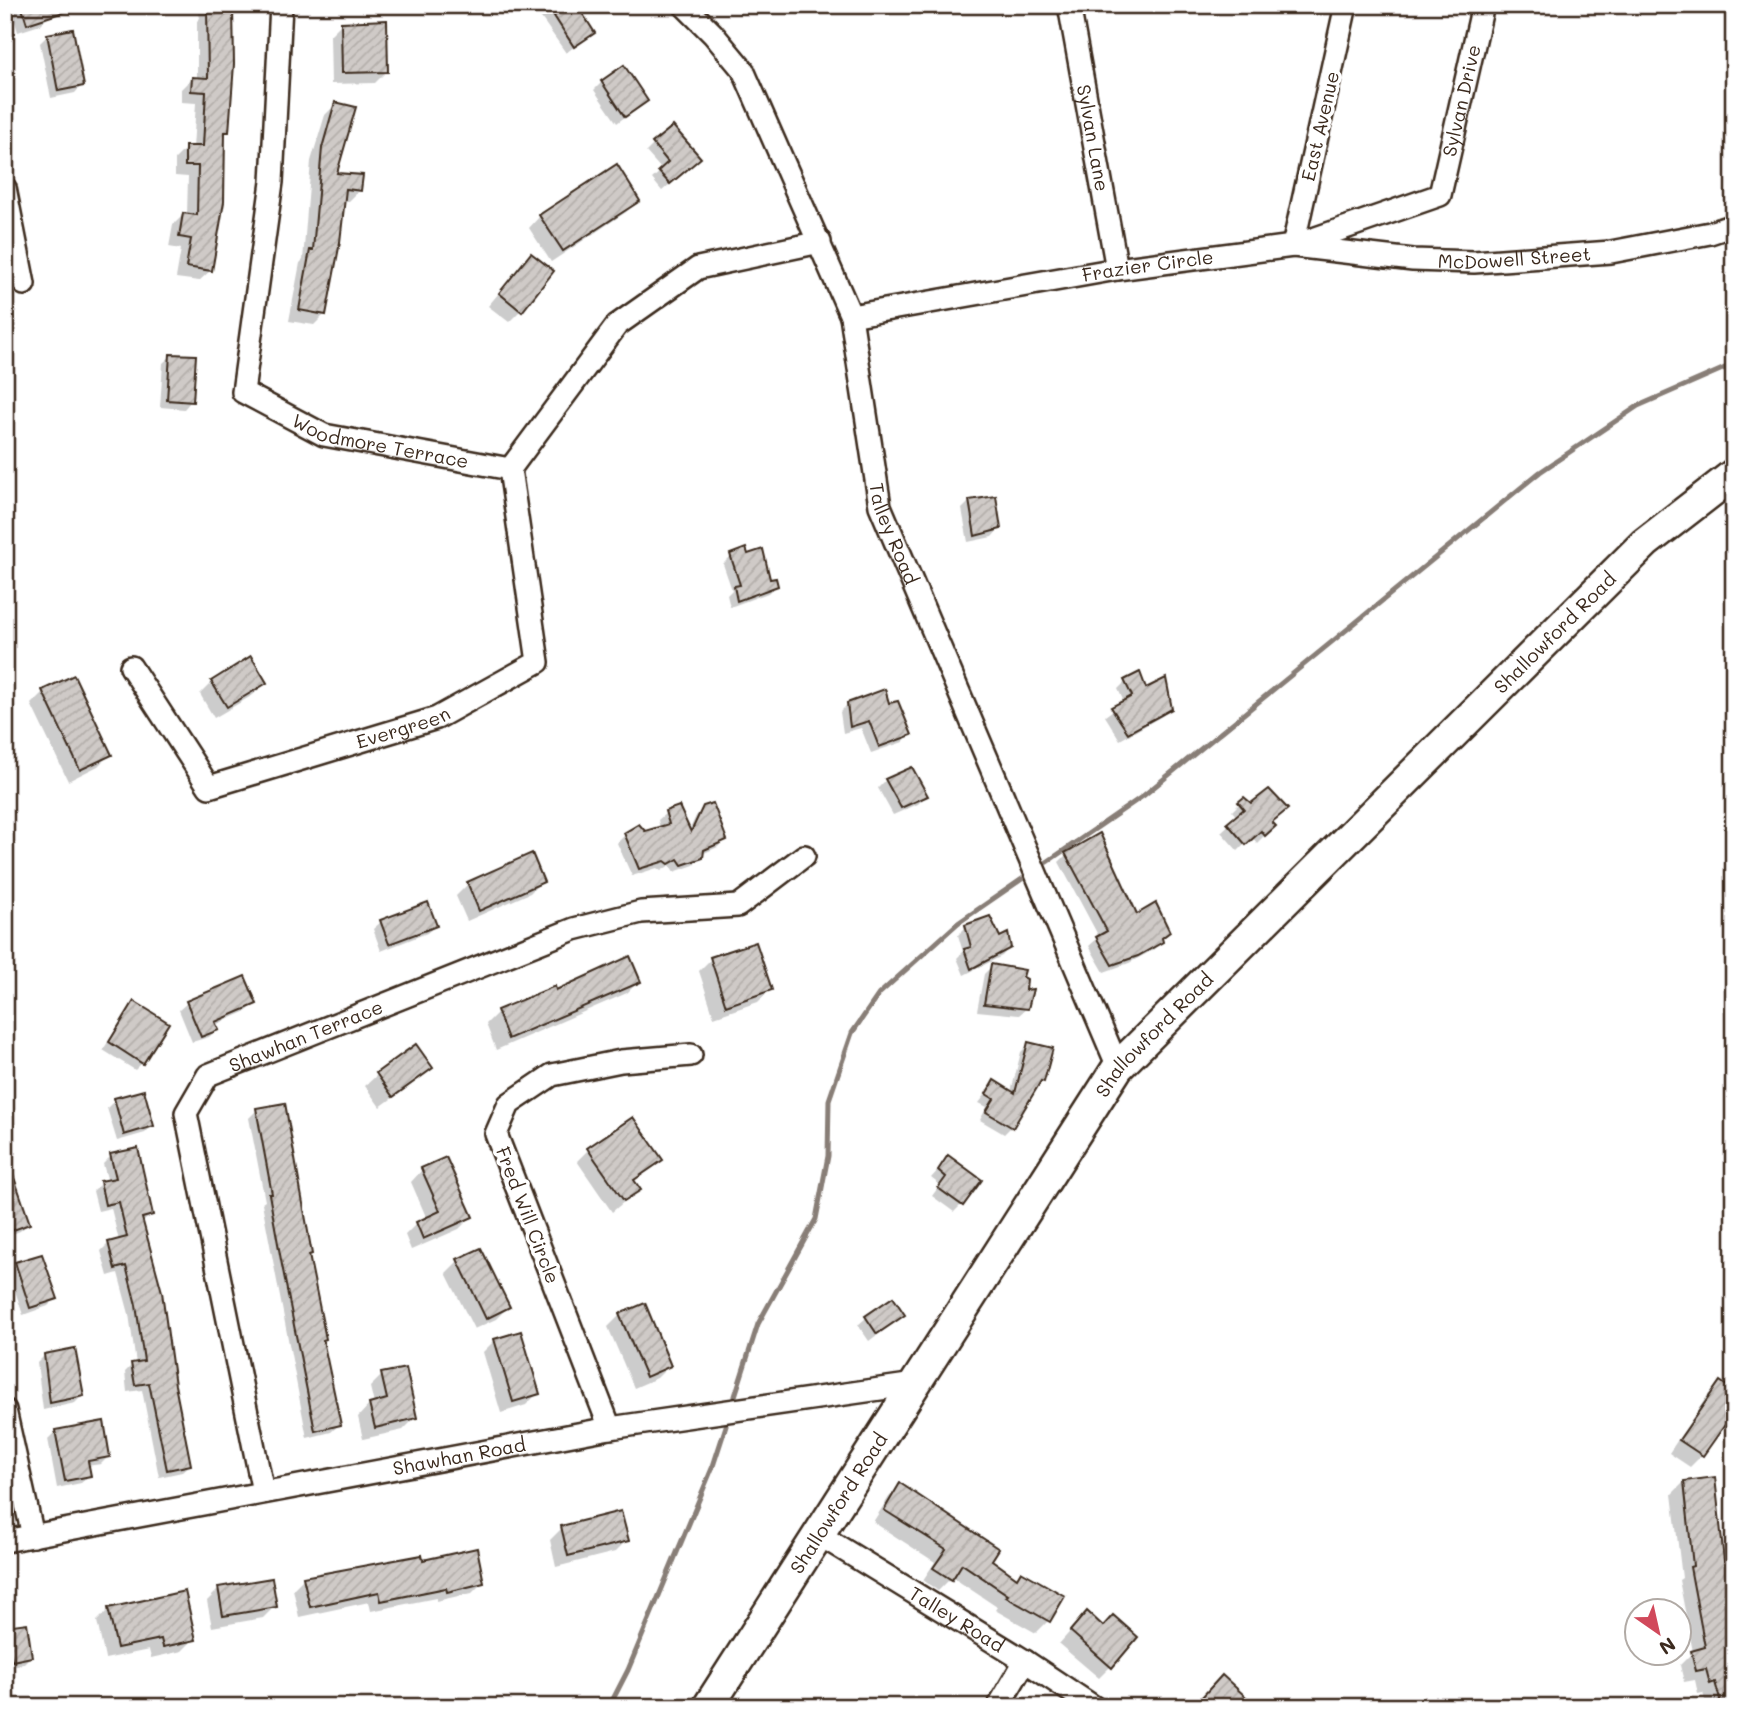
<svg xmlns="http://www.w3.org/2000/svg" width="1739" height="1712" font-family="Mali,sans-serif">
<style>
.shadow{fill:#0003}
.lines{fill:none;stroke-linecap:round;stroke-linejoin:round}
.stream{stroke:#887e77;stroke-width:5}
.building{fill:url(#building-hatch);stroke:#3b2a1e;stroke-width:2}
.street-casing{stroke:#3b2a1e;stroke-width:26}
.secondary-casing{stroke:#3b2a1e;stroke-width:35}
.street{stroke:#fff;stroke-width:21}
.secondary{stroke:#fff;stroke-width:30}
.labels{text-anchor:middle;stroke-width:7;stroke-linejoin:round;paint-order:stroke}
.street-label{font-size:19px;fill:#3b2a1e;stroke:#fff}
</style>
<defs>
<pattern id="building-hatch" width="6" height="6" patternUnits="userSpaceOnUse" patternTransform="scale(1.75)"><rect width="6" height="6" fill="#cfcac7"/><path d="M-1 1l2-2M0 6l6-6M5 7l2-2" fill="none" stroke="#b3aeaa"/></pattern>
</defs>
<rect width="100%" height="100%" fill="#fff"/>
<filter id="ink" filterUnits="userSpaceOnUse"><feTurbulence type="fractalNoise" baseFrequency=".0143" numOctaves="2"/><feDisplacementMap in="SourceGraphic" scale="14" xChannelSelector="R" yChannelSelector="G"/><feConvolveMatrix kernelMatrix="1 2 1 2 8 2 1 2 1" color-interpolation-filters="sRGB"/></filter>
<g filter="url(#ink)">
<g class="shadow">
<path d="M10,5H46L49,16L40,25L18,32Z"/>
<path d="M197,5H232V64L227,131L223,135L210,271L199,281L176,278L181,249L169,247L173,225L184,214L187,215L188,177L175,176V159L186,148H193L196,103L181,102V89L192,78L197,79V21L200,18Z"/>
<path d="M532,5H572L593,32L566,53Z"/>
<path d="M342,23L387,71L375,83L331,84L330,35Z"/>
<path d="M48,35L82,85L75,93L51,98L40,43Z"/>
<path d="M602,82L646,101L617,123L594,90Z"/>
<path d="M336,104L335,174L360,190L349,201H343L325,314L314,325L289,321L300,263L303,260L311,161L325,115Z"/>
<path d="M654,144L691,166L662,191L652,179L662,170L646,152Z"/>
<path d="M638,201L626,212L551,262L529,228L540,216Z"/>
<path d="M531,255L521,310L509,322L488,306Z"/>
<path d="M171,356L191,401L184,409L160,407L163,363Z"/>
<path d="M970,501L999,529L992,537L968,542L962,509Z"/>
<path d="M745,550L747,557L769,581L776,585L768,593L730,607L727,595L732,590L723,564L731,556Z"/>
<path d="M73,677L110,754L98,766L68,781L31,704L43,692Z"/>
<path d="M212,682L265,683L253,695L214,718L200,694Z"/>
<path d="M1125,682L1145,690L1170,708L1162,716L1120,740L1105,716L1124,702L1118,689Z"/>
<path d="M848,704L888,705L910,734L903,742L871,753L861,728L843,733L840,712Z"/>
<path d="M886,780L926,796L918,804L893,815L878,788Z"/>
<path d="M1244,799L1274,826L1257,843L1252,837L1238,851L1221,832L1237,817L1232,811Z"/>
<path d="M704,808L725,839L718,847L702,854L694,865L674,872L670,865L661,871L657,868L632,876L617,843L625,835L645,833L660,828L658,820L666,813L689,831L696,816Z"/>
<path d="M1066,855L1160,939L1161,942L1153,950L1129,963L1104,972L1089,946L1099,937L1059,862Z"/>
<path d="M542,881L530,893L467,921L456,896L468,884Z"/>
<path d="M381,922L435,926L427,933L381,951L373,929Z"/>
<path d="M966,927L1009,948L1002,956L964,975L957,958L963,952L958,935Z"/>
<path d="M711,959L770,990L758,1002L714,1017L699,971Z"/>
<path d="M992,966L1027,1008L1019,1015L977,1011L984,974Z"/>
<path d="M244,978L255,1003L247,1011L215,1025L217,1029L209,1037L192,1042L179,1010L187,1003Z"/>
<path d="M639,981L627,993L496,1050L486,1024L498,1012L554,988L555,992Z"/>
<path d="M135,1004L142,1063L135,1070L103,1050L127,1011Z"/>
<path d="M1029,1044L1042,1081L1034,1089L1011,1127L1004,1134L980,1120L987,1107L979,1103L995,1082L1011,1092L1021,1052Z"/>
<path d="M415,1046L431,1067L419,1079L380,1107L365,1086L377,1075Z"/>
<path d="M115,1100L152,1126L145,1133L117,1141L107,1108Z"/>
<path d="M257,1110L308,1256L322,1341L339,1425L331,1432L307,1438L262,1203L265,1201L249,1118Z"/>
<path d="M588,1150L661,1160L633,1182L639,1189L612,1212L577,1161Z"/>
<path d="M111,1156L152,1215L141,1223L190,1465L182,1472L159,1477L142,1390L127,1392L125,1372L132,1365L136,1364L129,1314L118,1273L108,1276L101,1251L109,1243L119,1241L111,1208L98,1211L93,1191L101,1183L108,1182L103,1164Z"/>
<path d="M949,1158L961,1205L954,1212L932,1196L940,1185L931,1178Z"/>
<path d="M422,1170L471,1217L459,1229L411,1250L405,1235L417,1223L427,1219L411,1182Z"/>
<path d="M5,1180L28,1224L20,1231L5,1237Z"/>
<path d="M458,1261L508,1307L496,1319L474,1329L446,1273Z"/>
<path d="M16,1264L56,1298L48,1306L23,1315L9,1272Z"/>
<path d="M620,1315L669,1366L657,1378L634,1388L608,1327Z"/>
<path d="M903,1315L869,1341L858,1325L866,1318Z"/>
<path d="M495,1340L538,1393L526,1405L501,1413L483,1352Z"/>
<path d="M45,1355L83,1395L75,1403L43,1410L37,1363Z"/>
<path d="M382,1375L415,1418L403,1430L363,1439L358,1417L369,1405L374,1404L370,1387Z"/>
<path d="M1720,1384L1702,1455L1690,1467L1669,1453L1708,1395Z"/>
<path d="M56,1431L109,1456L101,1464L87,1466L89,1476L81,1483L57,1488L48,1439Z"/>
<path d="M1684,1482L1722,1563L1734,1707H1707L1703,1693L1698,1694L1695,1680L1684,1682L1680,1665L1693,1652L1679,1580L1682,1578L1672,1494Z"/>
<path d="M901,1486L990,1560L1016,1579L1021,1573L1062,1597L1048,1621L1036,1633L995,1610L997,1607L952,1577L938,1591L923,1580L935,1562L873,1522L889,1497Z"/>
<path d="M562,1528L627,1540L615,1552L556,1567L550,1540Z"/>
<path d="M422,1562L482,1583L472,1593L436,1601V1598L371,1611L369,1602L299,1617L293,1589L304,1578Z"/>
<path d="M219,1589L275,1606L263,1618L212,1627L207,1601Z"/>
<path d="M109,1609L194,1639L182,1651L151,1658L149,1650L105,1659L97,1621Z"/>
<path d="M1075,1626L1111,1666L1099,1678L1059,1644Z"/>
<path d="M5,1628L30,1657L23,1664L5,1667Z"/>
<path d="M1210,1689L1255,1707H1194Z"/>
<path d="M1519,1701L1533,1707H1513Z"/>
</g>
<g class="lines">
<g class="stream">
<path d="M1047,862L1143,796L1540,472L1638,406L1734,364"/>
<path d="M735,1396L758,1324L816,1219L828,1156L829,1100L852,1033L879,994L958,923L1022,879"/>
<path d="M609,1707L628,1670L713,1466L726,1426"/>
</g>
</g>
<g class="building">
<path d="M21,5H75L76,8L27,24Z"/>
<path d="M570,5H577L595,33L574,47L554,16Z"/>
<path d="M207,8H233L234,64L229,132H225L224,202L212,271L186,267L191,239L179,237L183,213L197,215L198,166H185V146H203L206,92L191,91L192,77L208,78Z"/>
<path d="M387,20L388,72L342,73L341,22Z"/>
<path d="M73,29L84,86L58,91L47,34Z"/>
<path d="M624,65L648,101L625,117L601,81Z"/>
<path d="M335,102L356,107L337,173L363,175L361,191L346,189L340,242L326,315L299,310L310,250H313L322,148Z"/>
<path d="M673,126L701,158L670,184L658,171L668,162L652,143Z"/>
<path d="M617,164L640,201L563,251L539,215Z"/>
<path d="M531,253L554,271L522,312L499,293Z"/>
<path d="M170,354L196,355L193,402L167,400Z"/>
<path d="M996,496L1001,529L975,536L969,500Z"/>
<path d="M746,548L748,554L763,549L770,579L776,578L778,586L737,601L734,586L740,585L730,554Z"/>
<path d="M251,656L267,683L227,707L211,681Z"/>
<path d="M1140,672L1146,688L1166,678L1172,709L1128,733L1111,707L1132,696L1124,680Z"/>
<path d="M74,675L112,755L80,770L42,690Z"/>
<path d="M885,689L889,703L898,701L912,735L879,747L869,721L850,727L847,703Z"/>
<path d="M912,767L928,796L901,808L885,779Z"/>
<path d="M1269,789L1288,809L1272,822L1276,826L1265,836L1261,831L1246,845L1227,823L1244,809L1238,802L1244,797L1251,803Z"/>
<path d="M713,803L727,840L704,850L703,858L682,865L678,859L669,864L665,861L639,869L624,833L639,824L645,831L669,824L665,811L679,806L691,832L703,806Z"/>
<path d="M1100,833L1137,914L1156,903L1170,932L1162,938L1163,942L1138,956L1112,965L1096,937L1107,931L1065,853Z"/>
<path d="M532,853L544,882L479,911L467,882Z"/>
<path d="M428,902L437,926L389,944L380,920Z"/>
<path d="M990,916L1000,937L1008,933L1011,948L971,969L964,949L971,947L965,925Z"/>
<path d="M756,942L772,990L726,1006L710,957Z"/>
<path d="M630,956L641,982L508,1039L497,1010L555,986L556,990Z"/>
<path d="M991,964L1025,970L1023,977L1027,979L1026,990L1033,989L1028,1009L984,1004Z"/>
<path d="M245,976L257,1004L215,1022L219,1030L201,1037L186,1001Z"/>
<path d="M134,1001L169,1023L143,1064L109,1042Z"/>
<path d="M1028,1042L1053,1048L1044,1082L1041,1081L1013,1128L986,1112L994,1099L986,1094L994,1080L1015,1093Z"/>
<path d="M416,1044L433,1068L393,1097L376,1073Z"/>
<path d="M144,1090L154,1126L124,1135L114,1098Z"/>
<path d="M285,1103L312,1254L309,1255L326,1339L323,1340L341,1425L315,1431L281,1260L269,1194H272L256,1108Z"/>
<path d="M633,1117L663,1160L634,1180L641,1190L624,1201L587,1148Z"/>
<path d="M138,1148L153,1215L142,1218L162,1292L175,1385L191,1465L167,1470L149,1383L135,1385L131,1363L144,1361L136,1305L126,1266L115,1269L108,1242L127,1237L119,1202L105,1205L100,1181L116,1178L110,1154Z"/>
<path d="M948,1155L982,1180L963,1206L938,1188L946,1177L938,1170Z"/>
<path d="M7,1157L30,1224L5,1233V1158Z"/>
<path d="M446,1157L473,1217L423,1239L416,1222L440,1211L421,1168Z"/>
<path d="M481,1248L510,1307L486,1319L457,1259Z"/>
<path d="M42,1254L58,1299L30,1308L15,1262Z"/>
<path d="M893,1297L905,1315L877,1334L865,1316Z"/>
<path d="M645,1303L671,1366L646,1377L619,1314Z"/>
<path d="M521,1331L540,1394L513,1402L494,1339Z"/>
<path d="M75,1348L84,1396L50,1403L44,1354Z"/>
<path d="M406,1368L417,1418L375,1428L369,1404L387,1399L381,1373Z"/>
<path d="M1720,1381L1734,1391V1412L1703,1456L1679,1440Z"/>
<path d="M104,1421L110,1457L88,1461L91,1476L65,1481L55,1430Z"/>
<path d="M1715,1477L1724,1561L1726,1560L1734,1601V1707H1722L1715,1682L1710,1684L1706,1669L1696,1671L1691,1651L1705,1647L1690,1567L1693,1566L1684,1481Z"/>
<path d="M900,1483L999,1549L992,1560L1017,1578L1021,1571L1065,1596L1050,1622L1006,1597L1008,1595L962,1564L952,1580L933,1568L946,1549L884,1510Z"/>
<path d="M621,1511L629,1541L568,1556L561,1526Z"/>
<path d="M477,1548L484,1583L447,1592L446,1588L381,1601L379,1592L310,1607L303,1577L422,1555L423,1560Z"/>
<path d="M272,1578L277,1607L223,1616L218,1587Z"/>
<path d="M185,1591L196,1640L163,1647L161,1639L117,1648L108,1608Z"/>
<path d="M1087,1611L1103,1626L1113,1615L1138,1637L1112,1668L1070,1631Z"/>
<path d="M27,1623L32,1657L12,1661L10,1652L5,1653V1626Z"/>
<path d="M1222,1675L1257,1707H1213L1202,1697Z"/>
</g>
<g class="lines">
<defs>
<g id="street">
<path id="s1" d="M281,5L272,182L243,392L324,435L510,469L617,325L698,268L820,242"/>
<path id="s2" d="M684,5L713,34L743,70L851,316L880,506L1118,1067"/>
<path id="s3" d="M1069,5L1117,269"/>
<path id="s4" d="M1346,5L1293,246L1413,260L1474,262L1611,252L1710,233L1734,225"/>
<path d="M5,188L24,284"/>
<path id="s5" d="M851,316L1117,269L1293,246L1440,195L1483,5"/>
<path id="s6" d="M131,667L209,787L437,718L538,662L510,469"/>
<path d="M5,1410L33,1536"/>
<path d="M610,1428L496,1134L509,1104L552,1075L621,1061L691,1055"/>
<path id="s7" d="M263,1492L186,1113L208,1075L574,929L641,912L738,906L804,856"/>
<path id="s8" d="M818,1534L1025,1661L1094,1707"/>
<path id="s9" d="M5,1541L610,1428L915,1384"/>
<path d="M998,1707L1025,1661"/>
</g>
<g id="secondary">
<path id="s10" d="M708,1707L1118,1067L1645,543L1734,474"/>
</g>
</defs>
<use href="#street" class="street-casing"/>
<use href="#secondary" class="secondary-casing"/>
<use href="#street" class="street"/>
<use href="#secondary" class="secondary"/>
</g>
</g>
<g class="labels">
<g class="street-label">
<text dy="7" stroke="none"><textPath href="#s5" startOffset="700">Sylvan Drive</textPath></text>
<text transform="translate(1320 126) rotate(-77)" y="7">East Avenue</text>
<text dy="7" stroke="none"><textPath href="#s3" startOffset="135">Sylvan Lane</textPath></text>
<text dy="7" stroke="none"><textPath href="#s4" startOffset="469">McDowell Street</textPath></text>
<text dy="7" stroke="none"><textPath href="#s5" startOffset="301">Frazier Circle</textPath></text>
<text dy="7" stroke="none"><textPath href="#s1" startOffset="537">Woodmore Terrace</textPath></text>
<text dy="7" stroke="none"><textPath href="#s2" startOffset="579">Talley Road</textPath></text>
<text dy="7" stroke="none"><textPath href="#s10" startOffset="1376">Shallowford Road</textPath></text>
<text dy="7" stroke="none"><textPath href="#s6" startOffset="346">Evergreen</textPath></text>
<text dy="7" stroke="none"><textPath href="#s7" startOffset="536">Shawhan Terrace</textPath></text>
<text dy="7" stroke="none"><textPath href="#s10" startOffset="808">Shallowford Road</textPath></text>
<text transform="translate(528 1215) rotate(69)" y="7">Fred Will Circle</text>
<text dy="7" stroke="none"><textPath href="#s9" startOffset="462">Shawhan Road</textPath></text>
<text dy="7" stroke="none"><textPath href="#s10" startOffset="242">Shallowford Road</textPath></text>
<text dy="7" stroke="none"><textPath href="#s8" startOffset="163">Talley Road</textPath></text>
</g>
</g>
<rect width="1739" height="1712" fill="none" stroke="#fff" stroke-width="28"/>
<rect x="14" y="14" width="1711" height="1684" fill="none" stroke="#3b2a1e" stroke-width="2.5" filter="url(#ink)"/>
<g transform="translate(1658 1632) rotate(146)"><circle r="33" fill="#ffffff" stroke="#b1aaa5" stroke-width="2"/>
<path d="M0-5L12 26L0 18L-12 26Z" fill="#d1495b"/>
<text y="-10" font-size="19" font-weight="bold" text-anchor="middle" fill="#3b2a1e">N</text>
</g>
</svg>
